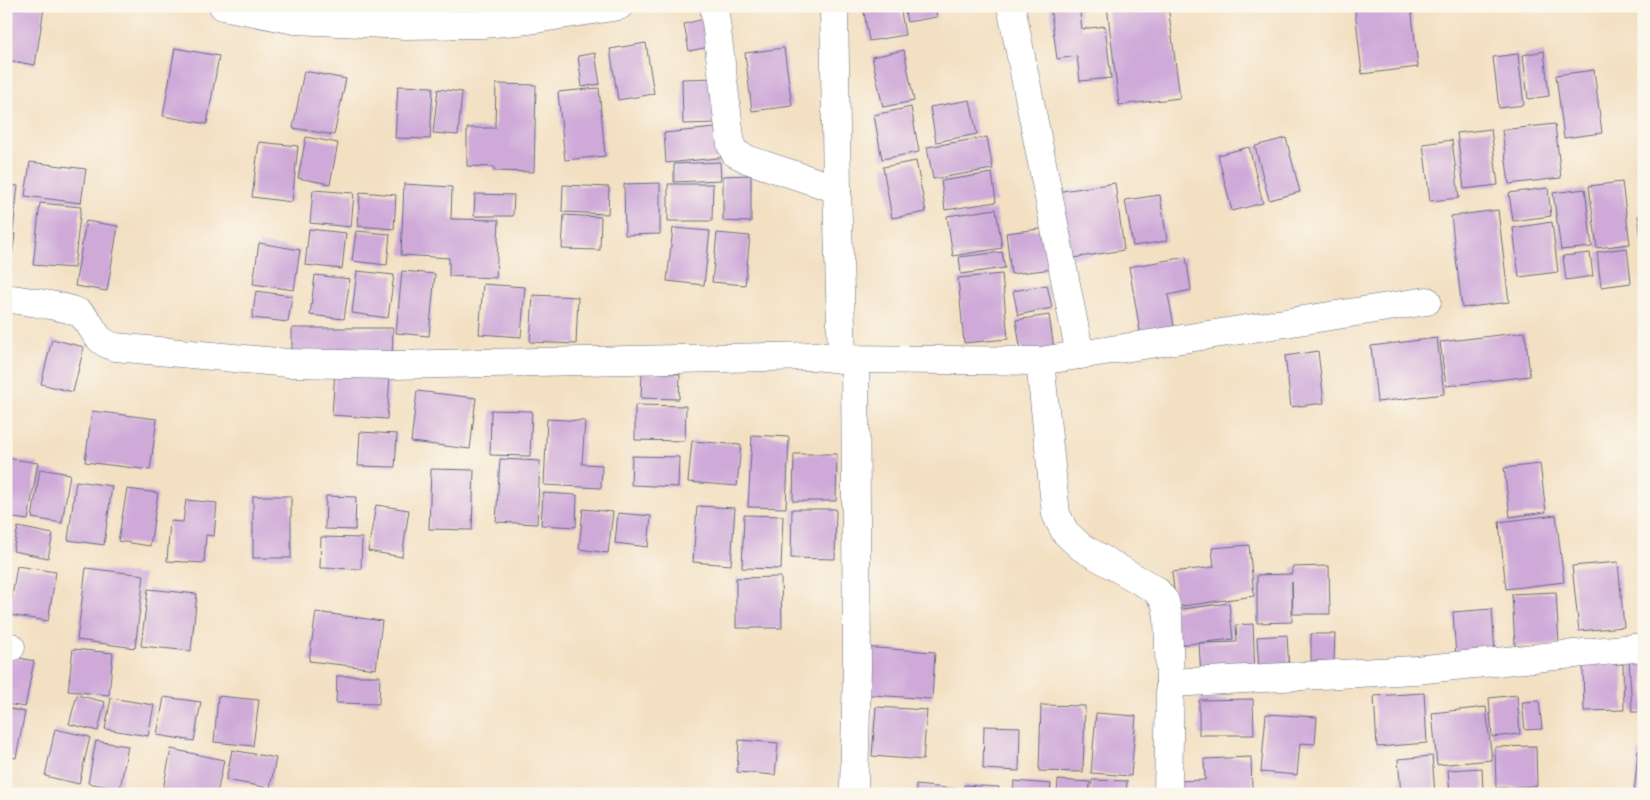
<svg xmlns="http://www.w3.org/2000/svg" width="1650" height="800" font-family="'Playpen Sans',sans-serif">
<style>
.building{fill:#cfaad9}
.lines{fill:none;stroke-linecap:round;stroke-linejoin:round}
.minor-casing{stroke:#676d81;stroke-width:29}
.minor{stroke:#fff;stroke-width:28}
</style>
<rect width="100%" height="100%" fill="#fbf7ec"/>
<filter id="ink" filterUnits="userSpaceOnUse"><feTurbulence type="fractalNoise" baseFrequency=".02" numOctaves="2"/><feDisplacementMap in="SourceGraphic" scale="10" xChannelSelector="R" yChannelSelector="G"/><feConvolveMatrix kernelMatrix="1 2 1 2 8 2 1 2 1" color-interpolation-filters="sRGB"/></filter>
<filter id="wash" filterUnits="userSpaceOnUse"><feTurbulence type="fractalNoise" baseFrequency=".0096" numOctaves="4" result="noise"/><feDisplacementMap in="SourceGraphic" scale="20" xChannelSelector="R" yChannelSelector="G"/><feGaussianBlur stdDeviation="1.12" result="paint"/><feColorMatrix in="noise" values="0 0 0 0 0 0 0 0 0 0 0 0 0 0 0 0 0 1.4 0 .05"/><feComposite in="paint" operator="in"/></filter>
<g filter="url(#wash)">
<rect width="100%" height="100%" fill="#f3e0c3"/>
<g id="blocks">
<g class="building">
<path d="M6,6L44,8L35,65L6,60Z"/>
<path d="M491,6H519V9L491,10Z"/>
<path d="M863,6H900L905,35L869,41Z"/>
<path d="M904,6H935L937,17L907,22Z"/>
<path d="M1050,6H1079L1082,29L1105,26L1111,78L1080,81L1077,56L1057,59Z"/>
<path d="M1107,6H1168L1180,98L1119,105Z"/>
<path d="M1249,6H1262V7L1249,9Z"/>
<path d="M1385,6H1411L1418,67L1362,74L1355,10Z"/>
<path d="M708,18L714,46L689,51L684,24Z"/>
<path d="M646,43L654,94L618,100L610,49Z"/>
<path d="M175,48L219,56L207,124L163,116Z"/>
<path d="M784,48L792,106L752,111L745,53Z"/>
<path d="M904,50L914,101L883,107L872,57Z"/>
<path d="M1544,51L1549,96L1528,99L1523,55Z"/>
<path d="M595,53L600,84L582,87L578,56Z"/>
<path d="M1518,54L1524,105L1499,108L1493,57Z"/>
<path d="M1594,70L1602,133L1564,138L1556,75Z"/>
<path d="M304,71L346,79L334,135L293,128Z"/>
<path d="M718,78L719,123L683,124L682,79Z"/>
<path d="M496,84L536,85L534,172L494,171V167L467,166V128H495Z"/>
<path d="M398,86L433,87L430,139L395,138Z"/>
<path d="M599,88L605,156L565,160L558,92Z"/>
<path d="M438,89L462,92L458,135L433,133Z"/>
<path d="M970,100L977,134L936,142L930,107Z"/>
<path d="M911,107L919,152L882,159L874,115Z"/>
<path d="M1555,124L1561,178L1509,184L1502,130Z"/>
<path d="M725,127L728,157L666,163L664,133Z"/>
<path d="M1491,129L1498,185L1464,189L1457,133Z"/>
<path d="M306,137L338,143L330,184L298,178Z"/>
<path d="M987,137L993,169L933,179L927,147Z"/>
<path d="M1286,138L1300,192L1269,200L1255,146Z"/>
<path d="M1452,140L1459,198L1430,201L1423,144Z"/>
<path d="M259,142L298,146L292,202L252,197Z"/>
<path d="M1249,147L1263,203L1232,211L1218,155Z"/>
<path d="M916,161L926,212L892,218L883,167Z"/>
<path d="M30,162L86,169L81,203L25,196Z"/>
<path d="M720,162L721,180L674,182V164Z"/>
<path d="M992,173L996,202L945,210L941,181Z"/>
<path d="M751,175V222L723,221V176Z"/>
<path d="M1622,182L1630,244L1597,248L1589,186Z"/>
<path d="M660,183V234L625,235L624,184Z"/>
<path d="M1115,183L1124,250L1067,259L1056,192Z"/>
<path d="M404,184L452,187L451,219L499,220L496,278L449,276V258L401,255Z"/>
<path d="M668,184H713L712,221H668Z"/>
<path d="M6,185L18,186L13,231L6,230Z"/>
<path d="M563,185L609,187L608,214L562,212Z"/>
<path d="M1548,188L1551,216L1513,221L1509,193Z"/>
<path d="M1585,189L1592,247L1561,250L1553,193Z"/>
<path d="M313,190L354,193L351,227L310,223Z"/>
<path d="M360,192L396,195L394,229L358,226Z"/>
<path d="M475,194L514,195L513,216H474Z"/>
<path d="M1160,195L1167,241L1133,246L1125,200Z"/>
<path d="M40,203L81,207L74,268L33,265Z"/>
<path d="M996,209L1002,248L953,256L947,216Z"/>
<path d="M1498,210L1509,302L1462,308L1451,216Z"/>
<path d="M564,215L601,217L600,250L562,249Z"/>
<path d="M1644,215V248H1643L1638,216Z"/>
<path d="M86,221L118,226L107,291L75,286Z"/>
<path d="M1552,222L1558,272L1519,277L1513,228Z"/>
<path d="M673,228L710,231L704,285L667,281Z"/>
<path d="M1048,228L1053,269L1011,274L1006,233Z"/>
<path d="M309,229L346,233L342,269L305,265Z"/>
<path d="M356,231L390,234L387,265L352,261Z"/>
<path d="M6,233L15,234L7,291H6Z"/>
<path d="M717,233L750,236L745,285L712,282Z"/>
<path d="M259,243L300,250L294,290L253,284Z"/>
<path d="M1627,248L1631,283L1601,287L1597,252Z"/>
<path d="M1002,252L1005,268L961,274L959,257Z"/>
<path d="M1590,253L1593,276L1566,280L1563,256Z"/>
<path d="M1186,257L1191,290L1168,295L1175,331L1141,337L1129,267Z"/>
<path d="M357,271L394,275L388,318L352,313Z"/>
<path d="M402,271L435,274L429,336L396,333Z"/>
<path d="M1002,274L1008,339L964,343L958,278Z"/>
<path d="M315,275L350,279L344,319L310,315Z"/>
<path d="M483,284L525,287L521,337L479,334Z"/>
<path d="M1047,285L1052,308L1018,315L1013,291Z"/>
<path d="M256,291L292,296L288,322L252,318Z"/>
<path d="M533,295L578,297L576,344L530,342Z"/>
<path d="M1049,315L1055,355L1022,360L1016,320Z"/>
<path d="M292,328H393L392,359L292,358Z"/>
<path d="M1525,332L1530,376L1446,386L1440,342Z"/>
<path d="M1437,338L1444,394L1377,402L1371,346Z"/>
<path d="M52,339L84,347L73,392L41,384Z"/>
<path d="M1318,351L1324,403L1291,407L1285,356Z"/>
<path d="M335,371L390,375L387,419L332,415Z"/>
<path d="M642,373L680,374L679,399L641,398Z"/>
<path d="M417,391L476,398L470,449L411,442Z"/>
<path d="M635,405L686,406L685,441L635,440Z"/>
<path d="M491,410L532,411L530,456L490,455Z"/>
<path d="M92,411L157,419L150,470L85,462Z"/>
<path d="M547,419L585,421L582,464L602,465L601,488L544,485Z"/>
<path d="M360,432L397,434L395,467L358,466Z"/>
<path d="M752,435L789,437L786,508L748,507Z"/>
<path d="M692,441L741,445L737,486L688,482Z"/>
<path d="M794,454H837L836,501H793Z"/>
<path d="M632,456L679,457L678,487L631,485Z"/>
<path d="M7,458L38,463L28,520L6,517Z"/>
<path d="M500,459L540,461L537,524L496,522Z"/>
<path d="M1540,464L1546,512L1510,517L1504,468Z"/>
<path d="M40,469L70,474L62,523L32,518Z"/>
<path d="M431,469L474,470L472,530L429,529Z"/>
<path d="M76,481L112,486L104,545L68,540Z"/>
<path d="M127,489L158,493L150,546L118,541Z"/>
<path d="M543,493L577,495L576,527L541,525Z"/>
<rect x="253" y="496" width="38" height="62"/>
<path d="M326,496L356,497L355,530L325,529Z"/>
<path d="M186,500L217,503L214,536L206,535L204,563L167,561L170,521L183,522Z"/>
<path d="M376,505L409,510L402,557L368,551Z"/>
<path d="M697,506L735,508L731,565L693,562Z"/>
<path d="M583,509L613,512L608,553L579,549Z"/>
<path d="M792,509H836L835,559L791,558Z"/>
<path d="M618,513L651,516L648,547L615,543Z"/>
<path d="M744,515L783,516L781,569L742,568Z"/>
<path d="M1556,515L1564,582L1506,589L1499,522Z"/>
<path d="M18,527L53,534L48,558L13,551Z"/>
<path d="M321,537L362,538L361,569L320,568Z"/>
<path d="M1249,545L1254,596L1176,607L1172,572L1214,567L1212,548Z"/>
<path d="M1618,562L1624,627L1579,631L1572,566Z"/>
<path d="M17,566L56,572L48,621L9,615Z"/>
<path d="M1329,566L1330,614H1293L1292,582V622L1257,623V575L1292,574V567Z"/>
<path d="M86,568L144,575L135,648L77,640Z"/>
<path d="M781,577L782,628H736V578Z"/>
<path d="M148,589L197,594L191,651L141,646Z"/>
<path d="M1556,592L1559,644L1515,646L1512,594Z"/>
<path d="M1229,603L1233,639L1178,645L1174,610Z"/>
<path d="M1492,609L1495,654L1456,657L1453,612Z"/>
<path d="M316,612L382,621L376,669L309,661Z"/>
<path d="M1253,624L1255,674L1201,676L1199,643L1237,642L1236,625Z"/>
<path d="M1311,634H1335L1334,661H1311Z"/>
<path d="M1287,635L1289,670L1259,672L1257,637Z"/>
<path d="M861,647L935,652L932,699L858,694Z"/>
<path d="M73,649L113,653L109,695L68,691Z"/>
<path d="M6,655L34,661L25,707L6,704Z"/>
<path d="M1644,657V712H1632L1629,658Z"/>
<path d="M1623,664L1624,710L1584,711L1583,665Z"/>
<path d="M337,676H380L379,704L336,703Z"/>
<path d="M1424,693L1427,743L1377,747L1374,696Z"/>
<path d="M77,695L105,702L98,731L69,724Z"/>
<path d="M1517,695L1520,734L1492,737L1489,698Z"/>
<path d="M218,696L259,700L253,746L214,742Z"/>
<path d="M164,697L201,702L194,741L157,735Z"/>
<path d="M111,698L154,705L148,736L105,729Z"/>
<path d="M1253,699L1254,735H1199V700Z"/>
<path d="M1539,701L1542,729L1525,730L1522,702Z"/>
<path d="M1041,705L1085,706L1083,772L1039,771Z"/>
<path d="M876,707L927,710L923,760L872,756Z"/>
<path d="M1486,707L1492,760L1437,765L1432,713Z"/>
<path d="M6,708L25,712L16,758L6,756Z"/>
<path d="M1096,713L1136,716L1131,776L1091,773Z"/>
<path d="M1266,714L1317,717L1315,744L1300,743L1297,775L1261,772Z"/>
<path d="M984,726L1020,727L1019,771L983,769Z"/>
<path d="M55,729L90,737L79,784L45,776Z"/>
<path d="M739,740L778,743L775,775L737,772Z"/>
<path d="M96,741L128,746L120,789L88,783Z"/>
<path d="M1536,746L1537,786L1496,788L1495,747Z"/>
<path d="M171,749L224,760L217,794H162Z"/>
<path d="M232,750L276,758L270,788L226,780Z"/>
<path d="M1638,751H1644V794H1634Z"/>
<path d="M1432,756L1435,794H1401L1398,759Z"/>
<path d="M1251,757L1252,789L1220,790V794H1180L1179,781L1205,780L1204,759Z"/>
<path d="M1482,768L1483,793L1450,794L1448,770Z"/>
<path d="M1058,780L1090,782L1089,794H1057Z"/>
<path d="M1092,780L1127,781L1126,794H1091Z"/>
<path d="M1014,781L1051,784L1050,794H1013Z"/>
<path d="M916,785L954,789V794H916Z"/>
<path d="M964,785L999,787L998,794H963Z"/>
<path d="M872,791L887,792V794H872Z"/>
</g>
</g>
</g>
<g filter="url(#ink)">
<use href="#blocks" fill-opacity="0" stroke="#676d81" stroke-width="1"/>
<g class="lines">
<defs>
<g id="minor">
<path d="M223,6L295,20L406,25L482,24L529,20L619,6"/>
<path d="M714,6L731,145L735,153L749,160L837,189"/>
<path d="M834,6L837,189L842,359"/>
<path d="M1011,6L1080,355"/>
<path d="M6,298C22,301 71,306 82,315C96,328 92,340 115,347L288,363L393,365L815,356L842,359L1040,361L1056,514L1065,532L1081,547L1156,590L1165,601L1168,617L1170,683L1168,794"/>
<path d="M1040,361L1427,301"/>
<path d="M6,646L11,647"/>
<path d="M1170,683L1415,670L1644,647"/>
<path d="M854,789L857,668L855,360"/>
</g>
</defs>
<use href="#minor" class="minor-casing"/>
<use href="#minor" class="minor"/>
</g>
</g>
<rect width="1650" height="800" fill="none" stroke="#fbf7ec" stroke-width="25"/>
</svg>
